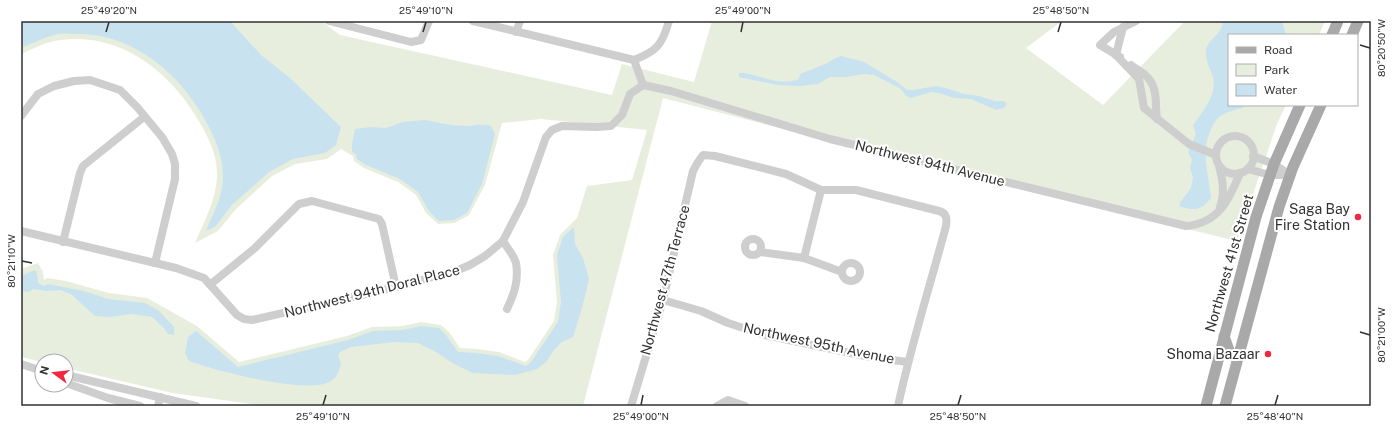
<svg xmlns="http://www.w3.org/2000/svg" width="1392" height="427" font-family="'Public Sans',sans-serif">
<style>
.green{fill:#e7eede}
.water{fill:#c9e2ef}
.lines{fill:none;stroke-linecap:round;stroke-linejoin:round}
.minor{stroke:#cecece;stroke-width:8}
.major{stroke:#a9a9a9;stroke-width:11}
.ticks{fill:none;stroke:#313131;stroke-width:1.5}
.poi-dot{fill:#f22840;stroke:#fff;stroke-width:1.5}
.labels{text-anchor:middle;stroke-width:4;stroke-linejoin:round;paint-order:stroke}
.street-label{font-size:14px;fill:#313131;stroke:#fff}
.poi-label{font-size:14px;fill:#313131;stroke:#fff;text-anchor:end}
.neatline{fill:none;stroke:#313131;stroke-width:1.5}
.ticks-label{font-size:10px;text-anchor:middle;fill:#313131}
</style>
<rect width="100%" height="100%" fill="#fff"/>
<path class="green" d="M21,21H321L340,35L612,95L622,64L694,82L712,21H1062L1026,48L1103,105L1185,21H1325L1319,35H1229V105H1286L1277,124L1237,241L961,175L663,98L583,406H266L172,393L66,368V361H42V362L21,357V269L38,263L43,272L44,280L47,278L66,281L109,293L147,298L197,326L239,362L347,336L372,327L403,326L421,322L441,325L449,332L460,348L477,349L499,352L525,362L528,360L554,321L557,302L553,255L560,235L577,218L587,186L632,180L647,130L541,119L502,123L485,185L469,215L455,223L438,224L426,213L416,195L398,182L364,168L354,161L353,156L341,149L327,159L295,164L272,176L236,209L218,231L195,243C204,222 216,200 217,177C218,154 207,134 195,115C167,69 118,32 61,40C47,41 33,49 21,54Z"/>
<g class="water">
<path d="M21,21H230L261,55L290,78L341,127L336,145L325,153L293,159L269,172L232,205L215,227L206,231C213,214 223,196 223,176C223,152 212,132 200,111C173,68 129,33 76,34C71,34 64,33 58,34C45,37 33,43 21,48Z"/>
<path d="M1223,21H1282L1286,35H1229V105H1245L1243,108C1234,110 1225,112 1218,118C1215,121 1213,125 1211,129C1200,153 1209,174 1211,198C1201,211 1194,211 1179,206L1181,201L1191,188L1193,177L1190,168L1192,160L1188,152L1196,134L1193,125C1203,111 1217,96 1213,77C1210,69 1205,59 1206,50C1208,39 1222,35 1223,21Z"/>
<path d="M841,56L864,62L897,82L907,90H913L936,86L949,89L964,94L979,96L995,101H1004L1007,104L1004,108L996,110L971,99L954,98L939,93L931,92L911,98L906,96L901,89L882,79L874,75L864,74L846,77H830L818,84L800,86L777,85L739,77V73H743C760,75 782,87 799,79L800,74L825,64L838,57Z"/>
<path d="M425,120C440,123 454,126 469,126C478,125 482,124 491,126L495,134L482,184L467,213L454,220L439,221L429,211L418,192L400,179L366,165L357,159L356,154L352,152V144L355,129L371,127L386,128L403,122Z"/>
<path d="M574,227L575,244L583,258L589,279L582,308L573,337L562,342L554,350L547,361L537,369L515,375L473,373L454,364L436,352L418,343L395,342L351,347L340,352L338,356L341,363C339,371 338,376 331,381C309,396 214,370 189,361L185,353L188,337L196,331L238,367L348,340L373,331L403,330L421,326L439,328L446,335L458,352L477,353L498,356L526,366L531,362L558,322L561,302L557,255L563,237Z"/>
<path d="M35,270L37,274L38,283L44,286L48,284L84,291L108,299L145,303L159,311L174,327V335L168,334L163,327L152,317L132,314L110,317L95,316L72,295L61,290L48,291L33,289L29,292L21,291V276Z"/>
</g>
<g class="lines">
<g class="minor">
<path d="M329,21L411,42L421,40L429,21"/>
<path d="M473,21L634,60L643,85"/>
<path d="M516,32L520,21"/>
<path d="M1116,55L1139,79L1144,108L1189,144L1216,155"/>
<path d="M1116,55L1123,27"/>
<path d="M1120,57L1100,45L1114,32L1136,21"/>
<path d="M634,60C657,51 662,45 669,21"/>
<path d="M1131,65C1136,69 1145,73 1149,79C1158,90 1155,106 1157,119"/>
<path d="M643,85L671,91L830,139L1186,226C1219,223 1229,200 1240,173"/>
<path d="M21,116L38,94L54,86L74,81L90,80L120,90L137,107L162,137L172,154L175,164V179L155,263"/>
<circle cx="1235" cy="155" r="19"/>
<path d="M1253,156L1274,164L1290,175"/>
<path d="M1219,166C1223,181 1225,193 1220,207"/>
<path d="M1248,169L1270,175H1290"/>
<path d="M21,231L176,268L204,278L237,315L244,319L252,320L396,287L458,270L470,265L485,256L503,241L523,202L546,137L552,130L562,126L596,127L611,126L622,115L630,94L643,85"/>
<circle cx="753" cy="247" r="8"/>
<path d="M503,241C507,248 514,255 516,263C519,281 514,294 507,309"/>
<path d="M63,242L80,173L83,166L144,117"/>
<path d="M760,252L804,258L842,272"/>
<path d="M804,258L821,190"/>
<circle cx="851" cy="272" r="9"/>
<path d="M211,284L255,248L299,204L312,201L379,219L382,224L396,287"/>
<path d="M663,300L701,311L728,323L765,335L865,356L907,362"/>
<path d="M21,364L42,371"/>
<path d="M66,375L196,406"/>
<path d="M66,383L108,398L140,406"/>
<path d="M158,406L160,397"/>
<path d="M631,406L663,300L693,171L698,162L703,155L715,156L786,174L821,190H856L939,211C947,213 947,219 946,226C930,286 911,345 898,406"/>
<path d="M717,406L728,400L745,406"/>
</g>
<g class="major">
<path d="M1332,35L1338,21"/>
<path d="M1352,35L1358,21"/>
<path d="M1224,336L1230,353L1237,359"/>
<path d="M1206,406L1256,217L1274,164L1300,105"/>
<path d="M1225,406L1279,207L1293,167L1321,105"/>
</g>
</g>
<path class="ticks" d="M106,32L109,22M423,32L426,22M741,32L743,22M1058,32L1061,22M1360,45L1370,48M22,261L32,263M1360,332L1370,335M323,405L326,395M641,405L643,395M958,405L961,395M1275,405L1278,395"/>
<g class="poi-dot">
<circle cx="1358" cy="217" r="4"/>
<circle cx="1268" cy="354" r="4"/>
</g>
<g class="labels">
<g class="street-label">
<text transform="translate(930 163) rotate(14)" y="5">Northwest 94th Avenue</text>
<text transform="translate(1229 263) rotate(-74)" y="5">Northwest 41st Street</text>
<text transform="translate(665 280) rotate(-75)" y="5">Northwest 47th Terrace</text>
<text transform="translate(372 291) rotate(-14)" y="5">Northwest 94th Doral Place</text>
<text transform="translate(819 343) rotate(12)" y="5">Northwest 95th Avenue</text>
</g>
<g class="poi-label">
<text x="1350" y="214">Saga Bay<tspan x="1350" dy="16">Fire Station</tspan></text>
<text x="1260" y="359">Shoma Bazaar</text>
</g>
</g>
<rect width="1392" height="427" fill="none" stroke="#ffffff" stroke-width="44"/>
<rect x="1228" y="34" width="130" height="72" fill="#ffffff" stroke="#adadad"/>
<rect x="1236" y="47" width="20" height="6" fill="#a9a9a9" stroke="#adadad"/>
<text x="1264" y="54" font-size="12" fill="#313131">Road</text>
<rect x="1236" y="64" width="20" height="12" fill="#e7eede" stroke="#adadad"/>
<text x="1264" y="74" font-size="12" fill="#313131">Park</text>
<rect x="1236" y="84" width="20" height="12" fill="#c9e2ef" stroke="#adadad"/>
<text x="1264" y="94" font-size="12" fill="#313131">Water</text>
<g transform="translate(54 373) rotate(285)"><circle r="19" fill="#ffffff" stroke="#adadad"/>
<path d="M0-3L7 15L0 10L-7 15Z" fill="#f22840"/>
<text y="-6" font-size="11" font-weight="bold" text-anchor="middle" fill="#313131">N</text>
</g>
<rect x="22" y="22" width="1348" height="383" class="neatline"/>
<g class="ticks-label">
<text x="109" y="14">25°49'20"N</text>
<text x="426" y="14">25°49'10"N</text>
<text x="743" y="14">25°49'00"N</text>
<text x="1061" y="14">25°48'50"N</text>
<text transform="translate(1381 48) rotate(-90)" y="4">80°20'50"W</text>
<text transform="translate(11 261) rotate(-90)" y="4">80°21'10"W</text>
<text transform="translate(1381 335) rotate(-90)" y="4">80°21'00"W</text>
<text x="323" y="420">25°49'10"N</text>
<text x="641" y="420">25°49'00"N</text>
<text x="958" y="420">25°48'50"N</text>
<text x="1275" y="420">25°48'40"N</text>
</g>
</svg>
